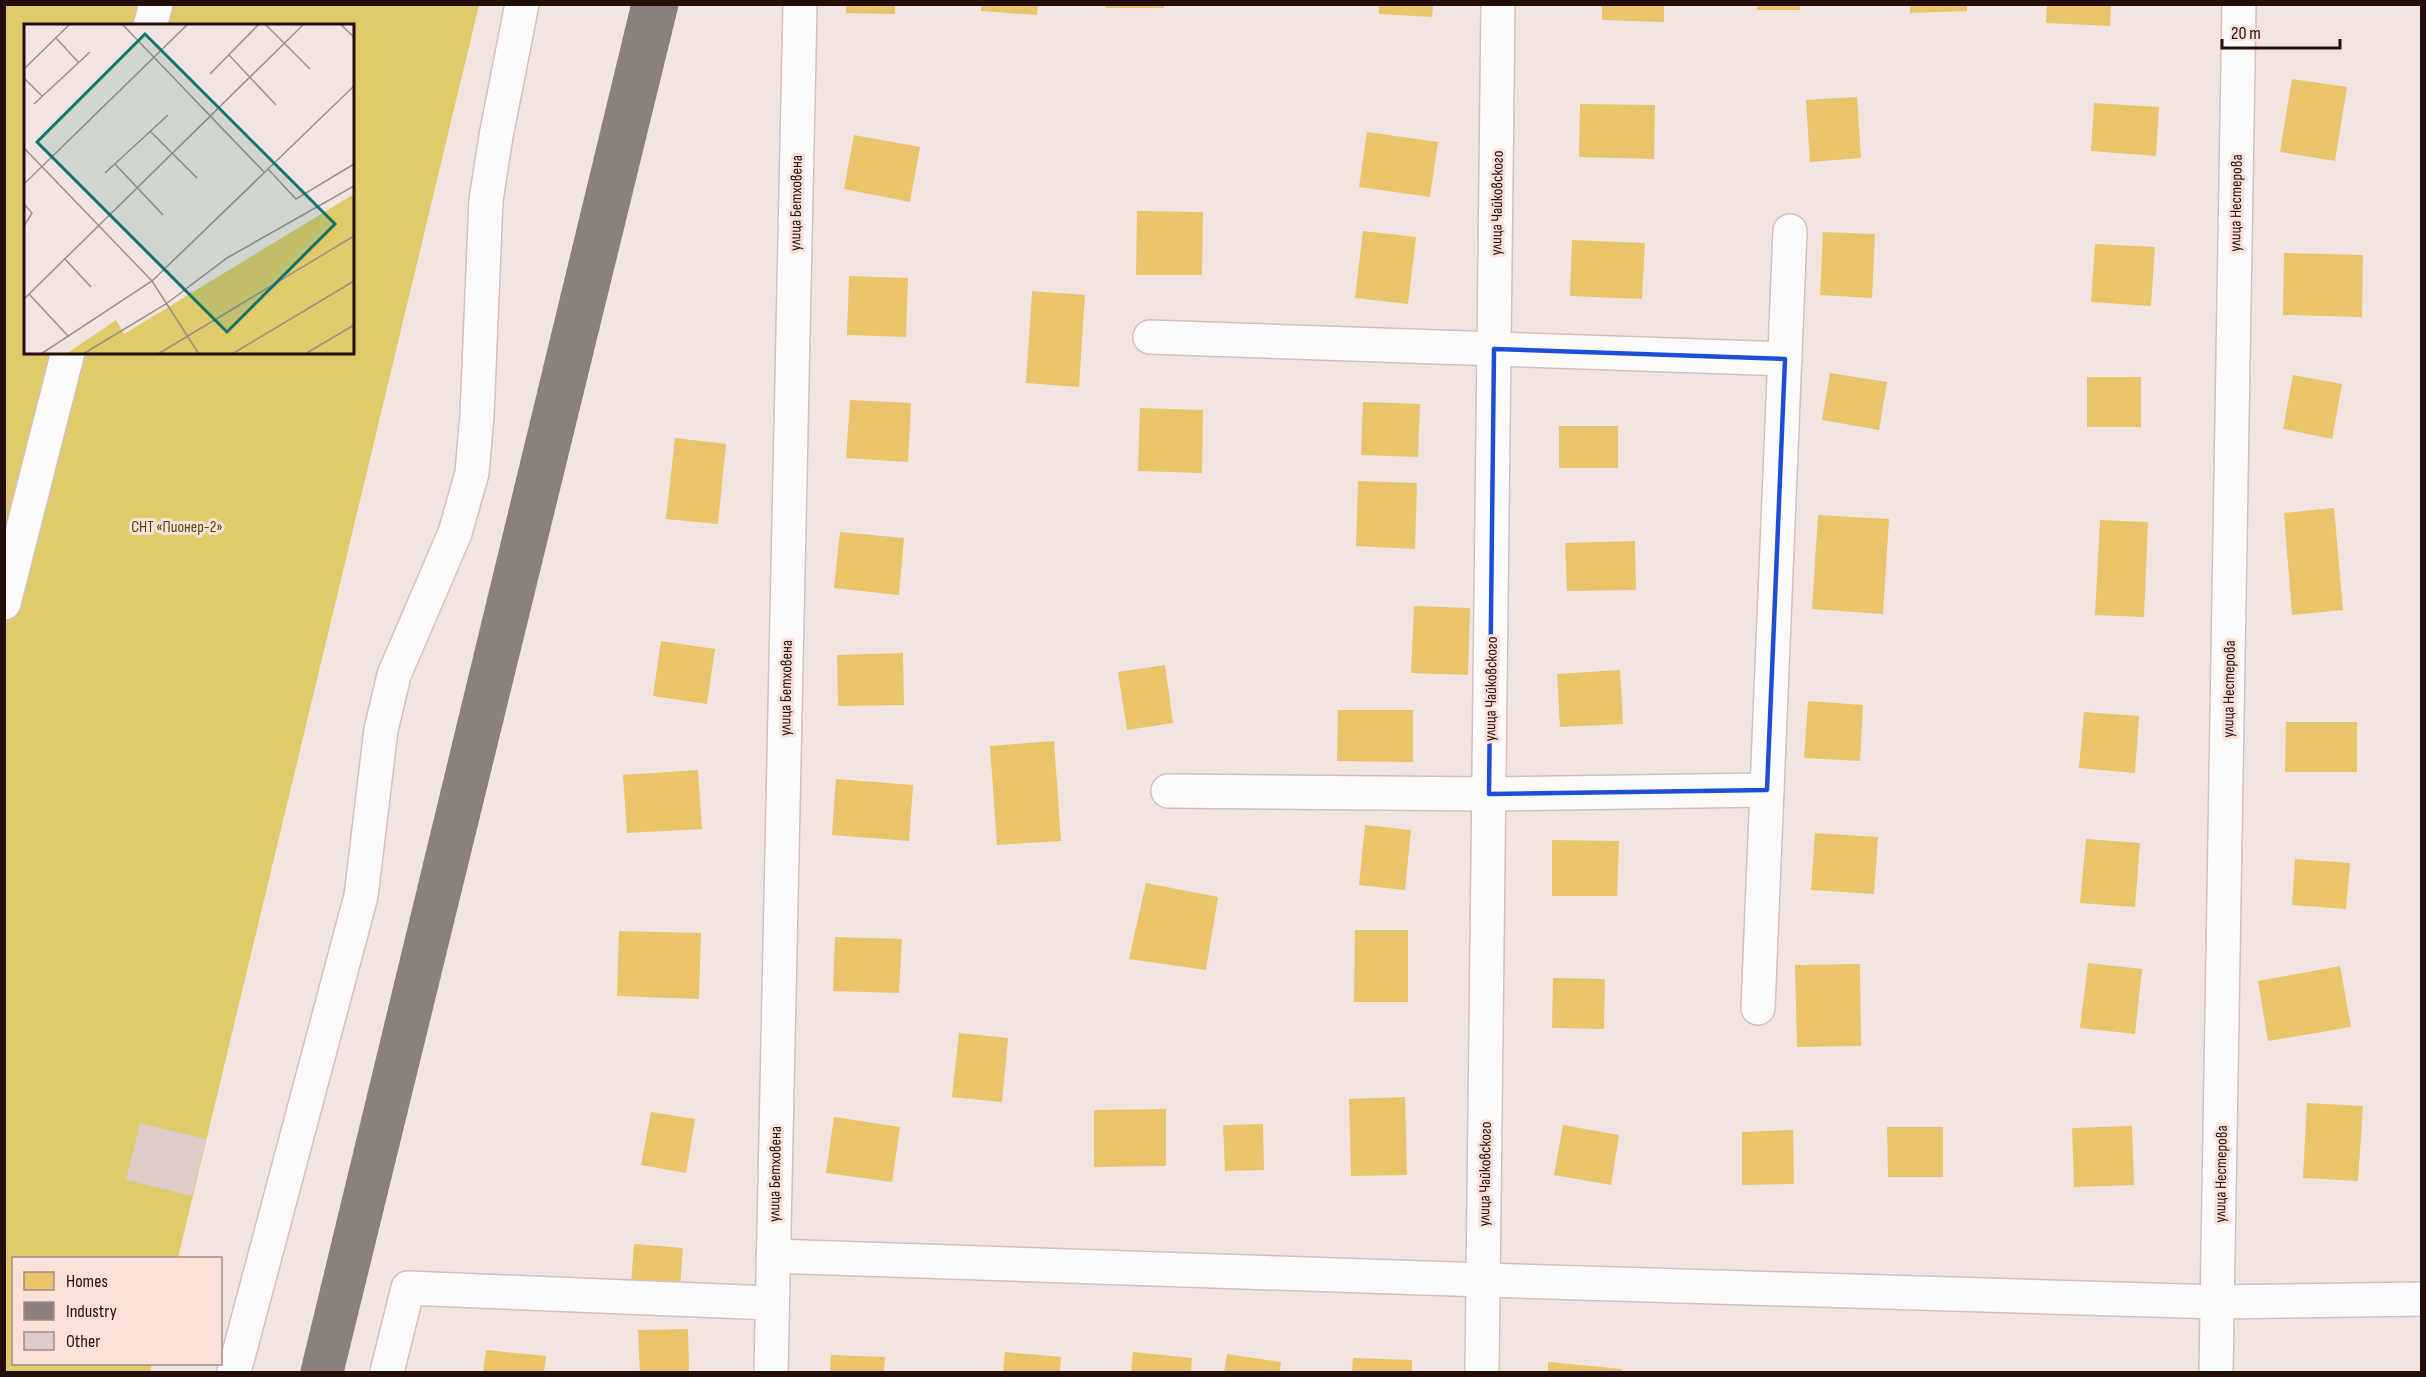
<svg xmlns="http://www.w3.org/2000/svg" width="2426" height="1377" font-family="'Sofia Sans Condensed',sans-serif">
<style>
.green{fill:#e0cb6a;fill-rule:evenodd}
.homes{fill:#e9c46a}
.industry{fill:#8a817c}
.building{fill:#ddccca}
.lines{fill:none;stroke-linecap:round;stroke-linejoin:round}
.street-casing{stroke:#d2c0bb;stroke-width:36}
.street{stroke:#fdfbfa;stroke-width:33}
.marked{fill:none;stroke:#1d4ed8;stroke-width:4.5;stroke-linejoin:round}
.labels{text-anchor:middle;stroke-width:6;stroke-linejoin:round;paint-order:stroke}
.street-label{font-size:16px;fill:#230e08;stroke:#fae1d9}
.park-label{font-size:16px;fill:#524607;stroke:#fae1d9}
.inset-road{fill:none;stroke:#9f8f8a;stroke-width:1.5}
.view{fill:#0f766e;fill-opacity:0.15;stroke:#0f766e;stroke-width:3}
.inset-edge{fill:none;stroke:#230e08;stroke-width:3}
</style>
<rect width="100%" height="100%" fill="#f2e5e1"/>
<path class="green" d="M5,5H479L178,1258H14V1364H152L150,1372H5ZM26,26H352V352H26Z"/>
<g class="homes">
<path d="M846,4H895V14L846,13Z"/>
<path d="M981,4H1038L1037,15L981,11Z"/>
<rect x="1106" y="4" width="58" height="4"/>
<path d="M1379,4H1433L1432,17L1379,14Z"/>
<path d="M1602,4H1664V22L1602,20Z"/>
<rect x="1757" y="4" width="43" height="6"/>
<path d="M1910,4H1967V11L1910,13Z"/>
<path d="M2047,4H2111L2110,26L2046,23Z"/>
<path d="M2292,79L2347,87L2335,161L2280,152Z"/>
<path d="M1857,97L1861,158L1810,162L1806,100Z"/>
<path d="M2094,103L2159,107L2156,156L2091,151Z"/>
<path d="M1580,104L1655,105L1654,159L1579,157Z"/>
<path d="M1367,132L1438,142L1430,197L1359,187Z"/>
<path d="M854,135L920,147L910,202L844,189Z"/>
<path d="M1137,211L1203,212L1202,275H1136Z"/>
<path d="M1363,231L1416,237L1408,304L1355,298Z"/>
<path d="M1823,232L1875,234L1872,298L1820,295Z"/>
<path d="M1572,240L1645,243L1642,299L1570,296Z"/>
<path d="M2095,244L2155,247L2151,306L2091,302Z"/>
<path d="M2284,253L2363,255L2362,317L2283,315Z"/>
<path d="M849,276L908,278L906,337L847,335Z"/>
<path d="M1032,291L1085,295L1079,387L1026,383Z"/>
<path d="M1830,373L1887,382L1879,430L1822,420Z"/>
<path d="M2293,375L2342,384L2332,439L2283,429Z"/>
<rect x="2087" y="377" width="54" height="50"/>
<path d="M850,400L911,403L908,462L846,458Z"/>
<path d="M1363,402L1420,404L1418,457L1361,455Z"/>
<path d="M1140,408L1203,410L1202,473L1138,471Z"/>
<rect x="1559" y="426" width="59" height="42"/>
<path d="M675,438L726,444L718,524L666,519Z"/>
<path d="M1358,481L1417,483L1415,549L1356,546Z"/>
<path d="M2334,508L2343,610L2292,615L2284,513Z"/>
<path d="M1818,515L1889,519L1883,614L1812,609Z"/>
<path d="M2100,520L2148,522L2144,617L2095,615Z"/>
<path d="M840,532L904,538L899,595L834,588Z"/>
<path d="M1635,541L1636,590L1567,591L1565,543Z"/>
<path d="M1414,606L1470,608L1468,675L1411,673Z"/>
<path d="M661,641L715,649L707,704L653,696Z"/>
<path d="M903,653L904,705L838,706L837,655Z"/>
<path d="M1165,665L1173,723L1127,730L1118,672Z"/>
<path d="M1620,670L1623,724L1560,727L1557,674Z"/>
<path d="M1808,701L1863,705L1860,761L1804,758Z"/>
<path d="M1338,710H1413V762L1337,761Z"/>
<path d="M2084,712L2139,716L2135,773L2079,768Z"/>
<path d="M2286,722H2357V772H2285Z"/>
<path d="M1054,741L1061,841L997,845L990,746Z"/>
<path d="M698,770L702,829L627,833L623,775Z"/>
<path d="M836,779L913,785L909,841L832,835Z"/>
<path d="M1365,825L1411,830L1405,890L1359,885Z"/>
<path d="M1815,833L1878,837L1874,894L1811,890Z"/>
<path d="M2086,839L2140,843L2135,907L2080,903Z"/>
<path d="M1552,840L1619,841L1617,896H1552Z"/>
<path d="M2295,859L2350,863L2346,909L2292,905Z"/>
<path d="M1146,883L1218,897L1206,970L1129,959Z"/>
<path d="M1355,930H1408V1002H1354Z"/>
<path d="M619,931L701,933L699,999L617,996Z"/>
<path d="M835,937L902,939L899,993L833,991Z"/>
<path d="M2088,963L2142,969L2135,1034L2080,1028Z"/>
<path d="M1860,964L1861,1046L1797,1047L1795,965Z"/>
<path d="M2340,966L2351,1027L2268,1041L2258,981Z"/>
<path d="M1553,978L1605,979L1604,1029L1552,1028Z"/>
<path d="M959,1033L1008,1038L1002,1102L952,1097Z"/>
<path d="M1405,1097L1407,1175L1351,1176L1349,1099Z"/>
<path d="M2307,1103L2363,1106L2358,1181L2303,1178Z"/>
<path d="M1166,1109V1166L1094,1167V1110Z"/>
<path d="M651,1112L695,1119L686,1173L641,1165Z"/>
<path d="M834,1117L900,1127L892,1182L826,1173Z"/>
<path d="M1263,1124L1264,1170L1225,1171L1223,1125Z"/>
<path d="M1563,1125L1619,1135L1611,1185L1554,1175Z"/>
<path d="M2132,1126L2134,1185L2074,1187L2072,1128Z"/>
<path d="M1887,1127H1943V1177H1888Z"/>
<path d="M1793,1130L1794,1184L1742,1185V1132Z"/>
<path d="M634,1244L683,1248L680,1287L631,1284Z"/>
<path d="M688,1329L689,1372H640L638,1330Z"/>
<path d="M486,1350L546,1356L544,1372H483Z"/>
<path d="M1005,1352L1061,1357L1060,1372H1003Z"/>
<path d="M1133,1352L1192,1358L1191,1372H1131Z"/>
<path d="M1227,1354L1281,1362L1280,1372H1224Z"/>
<path d="M831,1355L885,1357L884,1372H830Z"/>
<path d="M1353,1358L1412,1360V1372H1352Z"/>
<path d="M1548,1362L1622,1369V1372H1548Z"/>
</g>
<path class="industry" d="M631,4H679L344,1372H300Z"/>
<path class="building" d="M140,1123L206,1139L192,1196L126,1180Z"/>
<g class="lines">
<defs>
<g id="street">
<path d="M150,26L156,4"/>
<path d="M1150,337L1785,359"/>
<path d="M4,603L68,352"/>
<path d="M1168,791L1489,794L1767,790"/>
<path d="M1758,1008L1790,231"/>
<path d="M773,1256L1483,1280L2218,1302L2422,1299"/>
<path d="M234,1372L361,896L381,730L394,675L455,533L472,473L477,415L486,200L496,136L522,4"/>
<path d="M387,1372L408,1288L772,1303"/>
<path d="M771,1372L800,4"/>
<path d="M1482,1372L1498,4"/>
<path d="M2216,1372L2239,4"/>
</g>
</defs>
<use href="#street" class="street-casing"/>
<use href="#street" class="street"/>
</g>
<path class="marked" d="M1494,349L1785,359L1767,790L1489,794Z"/>
<g class="labels">
<g class="street-label">
<text transform="translate(795 203) rotate(-89)" y="6">улица Бетховена</text>
<text transform="translate(1496 203) rotate(-89)" y="6">улица Чайковского</text>
<text transform="translate(2235 203) rotate(-89)" y="6">улица Нестерова</text>
<text transform="translate(785 688) rotate(-89)" y="6">улица Бетховена</text>
<text transform="translate(1490 689) rotate(-89)" y="6">улица Чайковского</text>
<text transform="translate(2228 689) rotate(-89)" y="6">улица Нестерова</text>
<text transform="translate(774 1174) rotate(-89)" y="6">улица Бетховена</text>
<text transform="translate(1484 1174) rotate(-89)" y="6">улица Чайковского</text>
<text transform="translate(2220 1174) rotate(-89)" y="6">улица Нестерова</text>
</g>
<g class="park-label">
<text x="177" y="532">СНТ «Пионер-2»</text>
</g>
</g>
<g transform="translate(24 24)">
<rect width="330" height="330" fill="#f2e5e1"/>
<path d="M330,170V330H42L92,296L100,310Z" fill="#e0cb6a"/>
<path class="inset-road" d="M98,0L241,149M241,0L286,45M316,0L330,13M32,14L54,38M205,31L252,81M0,45L46,0M186,50L235,0M0,54L18,72M10,80L66,28M126,107L173,154M0,124L128,257L175,330M91,140L139,191M244,145L272,175L330,140M81,149L144,91M0,160L164,0M0,180L8,189L0,202M40,234L67,263M5,270L45,313M0,275L280,0M17,330L128,257L330,62M59,330L142,280L203,234L330,162M134,330L330,212M208,330L330,257M281,330L330,301"/>
<path class="view" d="M121,10L311,200L203,308L13,118Z"/>
<rect width="330" height="330" class="inset-edge"/>
</g>
<rect width="2426" height="1377" fill="none" stroke="#230e08" stroke-width="12"/>
<rect x="12" y="1257" width="210" height="108" fill="#fae1d9" stroke="#a48d85" stroke-width="1.5"/>
<rect x="24" y="1272" width="30" height="18" fill="#e9c46a" stroke="#a48d85" stroke-width="1.5"/>
<text x="66" y="1287" font-size="18" fill="#230e08">Homes</text>
<rect x="24" y="1302" width="30" height="18" fill="#8a817c" stroke="#a48d85" stroke-width="1.5"/>
<text x="66" y="1317" font-size="18" fill="#230e08">Industry</text>
<rect x="24" y="1332" width="30" height="18" fill="#ddccca" stroke="#a48d85" stroke-width="1.5"/>
<text x="66" y="1347" font-size="18" fill="#230e08">Other</text>
<path d="M2222 39v9h118v-9" fill="none" stroke="#230e08" stroke-width="3"/>
<text x="2231" y="39" font-size="18" fill="#230e08" stroke="#fae1d9" stroke-width="4.5" paint-order="stroke">20 m</text>
</svg>
